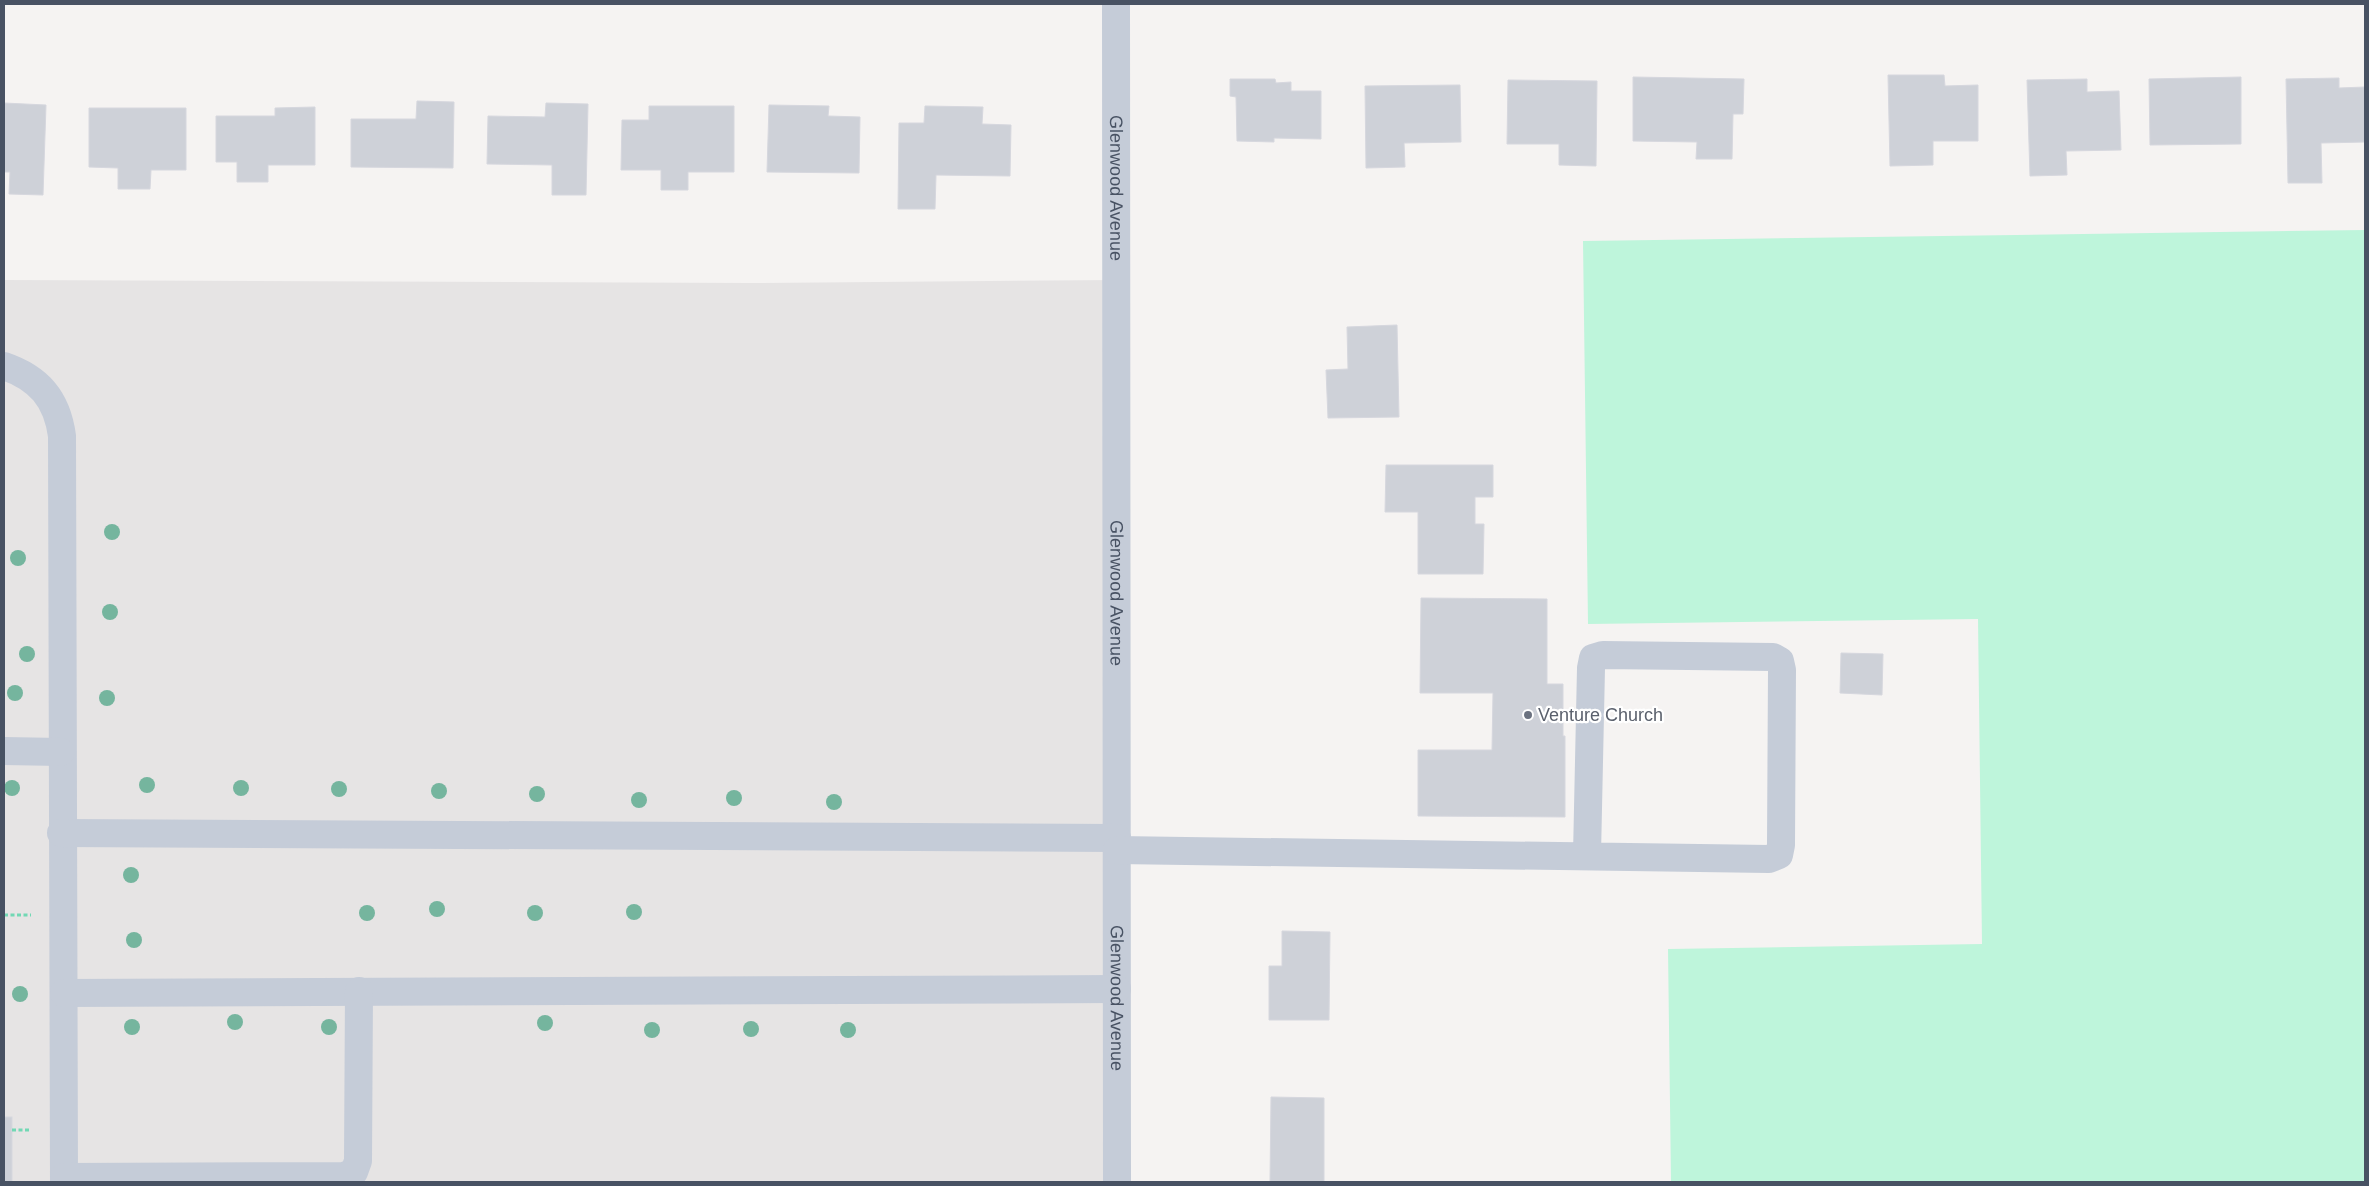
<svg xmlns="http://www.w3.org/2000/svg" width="2369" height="1186" font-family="Helvetica,sans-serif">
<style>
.education{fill:#e6e4e4}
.green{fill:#bef5db}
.building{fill:#ced1d8;stroke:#d6d7de}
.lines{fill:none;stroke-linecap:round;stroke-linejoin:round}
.path{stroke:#72d8b4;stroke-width:3;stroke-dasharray:4 2.5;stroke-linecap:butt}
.minor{stroke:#c5ccd8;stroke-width:28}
.tree{fill:#75b59e}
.worship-dot{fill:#6b7280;stroke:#fff;stroke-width:2}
.labels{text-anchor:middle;stroke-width:4.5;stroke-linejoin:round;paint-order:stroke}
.street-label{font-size:18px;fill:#485263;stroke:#fff}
.worship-label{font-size:18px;fill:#5b616d;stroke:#fff;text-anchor:start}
</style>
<rect width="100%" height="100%" fill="#f5f3f2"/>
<path class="education" d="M4,280L749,283L1118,280L1117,1182H4Z"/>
<path class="green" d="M2365,230V1182H1671L1668,949L1982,944L1978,619L1588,624L1583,241Z"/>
<g class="building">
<path d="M1888,75H1944L1945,86L1978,85V141H1933V165L1890,166Z"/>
<path d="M1633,77L1744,79L1743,114H1733L1732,159H1696L1697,142L1633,141Z"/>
<path d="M2241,77V144L2150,145L2149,79Z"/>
<path d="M2339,78V88L2365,87V142L2321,143L2322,183H2288L2286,79Z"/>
<path d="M1230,79H1275L1276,83L1291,82V91H1321V139L1274,138V142L1237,141L1236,97L1230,96Z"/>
<path d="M2087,79V92L2119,91L2121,150L2066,151L2067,175L2030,176L2027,80Z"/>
<path d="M1508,80L1597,81L1596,166L1559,165V144H1507Z"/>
<path d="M1460,85L1461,142L1404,143L1405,167L1366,168L1365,86Z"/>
<path d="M417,101L454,102L453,168L351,167V119H416Z"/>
<path d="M4,103L46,105L43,195L9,194L10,172H4Z"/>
<path d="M546,103L588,104L586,195H552V165L487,164L488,116L545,117Z"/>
<path d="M769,105L829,106L828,116L860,117L859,173L767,172Z"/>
<path d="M649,106H734V172H688V190H661V170H621L622,120H649Z"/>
<path d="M925,106L983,107L982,124L1011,125L1010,176L936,175L935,209H898L899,123H924Z"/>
<path d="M315,107V165H268V182H237V162H216V116H275V108Z"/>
<path d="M89,108H186V170H151L150,189H118V168L89,167Z"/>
<path d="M1397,325L1399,417L1328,418L1326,370L1348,369L1347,327Z"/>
<path d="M1386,465H1493V497H1475V524H1484L1483,574H1418V512H1385Z"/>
<path d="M1421,598L1547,599V684H1563V736H1565V817L1418,816V750H1492L1493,693H1420Z"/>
<path d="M1841,653L1883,654L1882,695L1840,693Z"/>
<path d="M1282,931L1330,932L1329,1020H1269V966H1282Z"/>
<path d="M1271,1097L1324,1098V1182H1270Z"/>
<rect x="4" y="1117" width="8" height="65"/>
</g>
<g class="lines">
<g class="path">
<path d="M4,915H31"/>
<path d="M12,1130H31"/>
</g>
<g class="minor">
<path id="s1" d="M1116,4L1117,1182"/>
<path d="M4,366C39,378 57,399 62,436L64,1182"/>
<path d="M4,751L61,752"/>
<path d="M61,833L1117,838"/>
<path d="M1117,850L1769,859L1779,855L1781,845L1782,670L1780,661L1773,657L1603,655L1593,658L1591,668L1587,855"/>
<path d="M64,993L1117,989"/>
<path d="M64,1177L344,1176L354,1172L358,1161L359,991"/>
</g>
</g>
<g class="tree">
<circle cx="112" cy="532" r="8"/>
<circle cx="18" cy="558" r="8"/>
<circle cx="110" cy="612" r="8"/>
<circle cx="27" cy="654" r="8"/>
<circle cx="15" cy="693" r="8"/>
<circle cx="107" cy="698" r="8"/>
<circle cx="147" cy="785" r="8"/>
<circle cx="12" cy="788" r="8"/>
<circle cx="241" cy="788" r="8"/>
<circle cx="339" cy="789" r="8"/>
<circle cx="439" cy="791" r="8"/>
<circle cx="537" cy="794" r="8"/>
<circle cx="734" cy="798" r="8"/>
<circle cx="639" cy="800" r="8"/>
<circle cx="834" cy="802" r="8"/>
<circle cx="131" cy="875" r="8"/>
<circle cx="437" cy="909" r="8"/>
<circle cx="634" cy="912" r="8"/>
<circle cx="367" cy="913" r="8"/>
<circle cx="535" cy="913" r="8"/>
<circle cx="134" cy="940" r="8"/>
<circle cx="20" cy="994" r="8"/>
<circle cx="235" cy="1022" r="8"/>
<circle cx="545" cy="1023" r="8"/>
<circle cx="132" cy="1027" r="8"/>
<circle cx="329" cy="1027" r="8"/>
<circle cx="751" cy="1029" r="8"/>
<circle cx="652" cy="1030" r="8"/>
<circle cx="848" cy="1030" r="8"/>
</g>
<circle class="worship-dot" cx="1528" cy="715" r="5"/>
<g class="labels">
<g class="street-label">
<text dy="6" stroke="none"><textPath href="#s1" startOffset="184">Glenwood Avenue</textPath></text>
<text dy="6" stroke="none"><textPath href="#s1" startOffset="589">Glenwood Avenue</textPath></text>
<text dy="6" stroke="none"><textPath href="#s1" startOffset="994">Glenwood Avenue</textPath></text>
</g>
<g class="worship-label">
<text x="1538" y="721">Venture Church</text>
</g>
</g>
<rect width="2369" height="1186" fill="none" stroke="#485263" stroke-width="10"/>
</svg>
